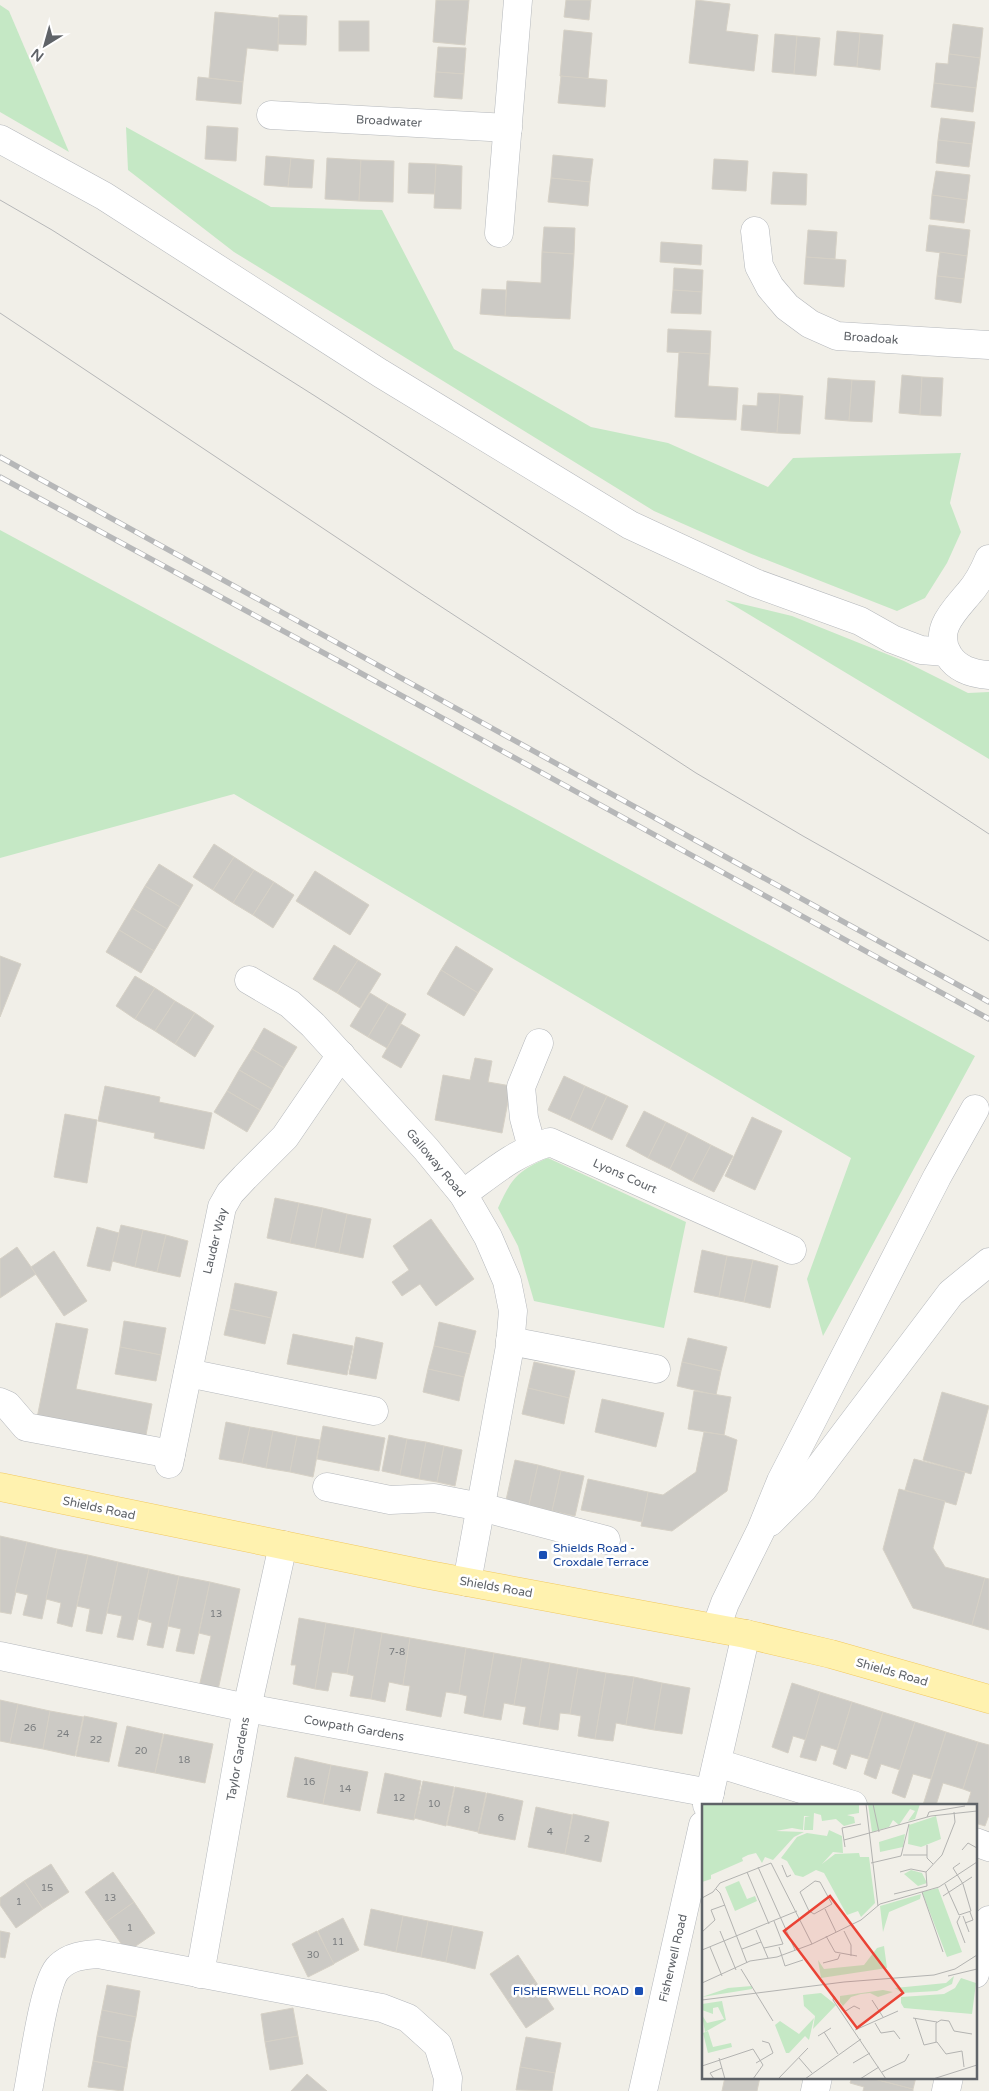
<svg xmlns="http://www.w3.org/2000/svg" width="989" height="2091" font-family="'Varela Round',sans-serif">
<style>
.green{fill:#c5e8c5}
.building{fill:#cccac5;stroke:#d6d1c6}
.lines{fill:none;stroke-linecap:round;stroke-linejoin:round}
.minor-casing{stroke:#b5b8bc;stroke-width:29}
.major-casing{stroke:#f2c960;stroke-width:29}
.minor{stroke:#fff;stroke-width:28}
.major{stroke:#fff2af;stroke-width:28}
.tram{stroke:#b6b7b8;stroke-width:1}
.rail-casing{stroke:#b6b7b8;stroke-width:5.5}
.rail{stroke:#fff;stroke-width:4;stroke-dasharray:11;stroke-linecap:butt}
.transit-dot{fill:#1a4fb4;stroke:#fff;stroke-width:2}
.labels{text-anchor:middle;stroke-width:5;stroke-linejoin:round;paint-order:stroke}
.number-label{font-size:10px;fill:#7a7d7f}
.street-label{font-size:12px;fill:#5f6368;stroke:#fff}
.transit-label{font-size:12px;fill:#164399;stroke:#fff;text-anchor:start}
.inset-road{fill:none;stroke:#b3b3b1;stroke-width:1}
.view{fill:#ea4335;fill-opacity:0.15;stroke:#ea4335;stroke-width:2.5}
.inset-edge{fill:none;stroke:#5f6368;stroke-width:2.5}
</style>
<rect width="100%" height="100%" fill="#f1efe8"/>
<g class="green">
<path d="M0,5L9,11L69,152L0,112Z"/>
<path d="M126,127L271,207L382,210L454,349L591,427L668,443L768,487L793,458L961,453L950,503L961,532L947,563L925,598L897,611L749,553L654,511L234,252L128,170Z"/>
<path d="M0,530L975,1056L823,1336L807,1279L851,1158L234,794L0,858Z"/>
<path d="M725,600L792,616L904,661L968,693L989,692V759Z"/>
<path d="M548,1158L686,1222L664,1328L534,1301L518,1246L498,1208C511,1179 518,1170 548,1158Z"/>
</g>
<g class="building">
<path d="M436,0H469L465,45L433,42Z"/>
<path d="M566,0H591L589,20L564,17Z"/>
<path d="M696,0L730,4L726,31L758,35L754,71L689,63Z"/>
<path d="M215,12L279,18L278,51L247,48L243,82L209,78Z"/>
<path d="M279,15L307,16L306,45L278,44Z"/>
<rect x="339" y="21" width="30" height="30"/>
<path d="M953,24L983,28L980,58L949,54Z"/>
<path d="M564,30L592,33L588,79L560,76Z"/>
<path d="M837,31L860,33L857,67L834,65Z"/>
<path d="M860,33L883,35L880,70L857,67Z"/>
<path d="M775,34L797,36L794,74L772,72Z"/>
<path d="M797,36L820,38L816,76L794,74Z"/>
<path d="M438,47L466,48L464,74L436,72Z"/>
<path d="M949,54L980,58L976,88L934,83L936,63L948,64Z"/>
<path d="M436,72L464,74L462,99L434,97Z"/>
<path d="M561,76L607,80L605,107L558,103Z"/>
<path d="M198,77L243,82L241,104L196,100Z"/>
<path d="M934,83L976,88L973,112L931,107Z"/>
<path d="M941,118L975,122L972,144L938,140Z"/>
<path d="M207,126L238,128L236,161L205,159Z"/>
<path d="M938,140L972,144L969,167L936,163Z"/>
<path d="M553,155L593,159L590,182L551,178Z"/>
<path d="M266,156L291,158L288,187L264,185Z"/>
<path d="M291,158L314,160L312,188L288,187Z"/>
<path d="M327,158L361,160L359,201L325,199Z"/>
<path d="M714,159L748,161L746,191L712,189Z"/>
<path d="M361,160L394,161L393,202L359,201Z"/>
<path d="M409,163L436,164L435,194L408,193Z"/>
<path d="M436,164L462,166L461,209L434,208Z"/>
<path d="M936,171L970,175L967,200L932,195Z"/>
<path d="M773,172L807,174L806,205L771,204Z"/>
<path d="M551,178L590,182L588,206L548,202Z"/>
<path d="M932,195L967,200L964,223L930,219Z"/>
<path d="M929,225L970,230L967,256L926,251Z"/>
<path d="M544,227L575,228L574,254L542,252Z"/>
<path d="M808,230L837,232L835,259L806,257Z"/>
<path d="M661,242L702,245L701,265L660,262Z"/>
<path d="M542,252L574,254L570,319L505,316L507,281L541,283Z"/>
<path d="M940,252L967,256L964,279L937,276Z"/>
<path d="M806,257L846,260L844,287L804,284Z"/>
<path d="M674,268L703,270L702,292L673,290Z"/>
<path d="M937,276L964,279L961,303L935,299Z"/>
<path d="M482,289L506,290L505,316L480,314Z"/>
<path d="M673,290L702,292L701,314L671,313Z"/>
<path d="M668,329L711,331L710,354L667,352Z"/>
<path d="M679,352L710,354L708,386L738,388L736,420L675,417Z"/>
<path d="M902,375L922,377L920,415L899,413Z"/>
<path d="M922,377L943,378L941,416L920,415Z"/>
<path d="M828,378L852,380L849,421L825,419Z"/>
<path d="M852,380L875,381L872,422L849,421Z"/>
<path d="M758,393L780,394L777,433L741,430L743,405L757,406Z"/>
<path d="M780,394L803,396L800,434L777,433Z"/>
<path d="M214,844L234,857L213,890L193,877Z"/>
<path d="M234,857L254,870L233,903L213,890Z"/>
<path d="M159,864L193,885L180,907L145,886Z"/>
<path d="M254,870L274,882L253,915L233,903Z"/>
<path d="M315,871L369,905L350,935L296,901Z"/>
<path d="M274,882L294,895L273,928L253,915Z"/>
<path d="M145,886L180,907L167,929L132,908Z"/>
<path d="M132,908L167,929L154,951L119,930Z"/>
<path d="M119,930L154,951L141,973L106,952Z"/>
<path d="M334,945L358,960L337,993L313,979Z"/>
<path d="M456,946L493,969L478,993L441,970Z"/>
<path d="M0,956L21,964L0,1017Z"/>
<path d="M358,960L381,974L360,1008L337,993Z"/>
<path d="M441,970L478,993L464,1016L427,994Z"/>
<path d="M135,976L155,988L135,1019L116,1006Z"/>
<path d="M155,988L175,1001L155,1031L135,1019Z"/>
<path d="M370,993L388,1004L368,1037L350,1026Z"/>
<path d="M175,1001L195,1013L175,1044L155,1031Z"/>
<path d="M388,1004L406,1014L387,1048L368,1037Z"/>
<path d="M195,1013L214,1026L195,1057L175,1044Z"/>
<path d="M401,1024L420,1035L401,1068L382,1057Z"/>
<path d="M264,1028L297,1047L284,1068L252,1049Z"/>
<path d="M252,1049L284,1068L272,1089L239,1070Z"/>
<path d="M475,1058L492,1061L488,1082L511,1086L502,1133L435,1120L443,1075L470,1080Z"/>
<path d="M239,1070L272,1089L260,1110L227,1091Z"/>
<path d="M564,1076L585,1086L570,1120L548,1110Z"/>
<path d="M105,1086L160,1097L159,1102L212,1113L204,1149L154,1138L155,1133L98,1121Z"/>
<path d="M585,1086L607,1096L591,1130L570,1120Z"/>
<path d="M227,1091L260,1110L247,1132L214,1112Z"/>
<path d="M607,1096L628,1106L612,1140L591,1130Z"/>
<path d="M644,1111L666,1122L648,1158L626,1146Z"/>
<path d="M65,1114L97,1120L87,1183L54,1177Z"/>
<path d="M752,1117L782,1131L755,1190L725,1176Z"/>
<path d="M666,1122L688,1133L670,1169L648,1158Z"/>
<path d="M688,1133L711,1145L692,1181L670,1169Z"/>
<path d="M711,1145L733,1156L714,1192L692,1181Z"/>
<path d="M275,1198L299,1203L290,1243L267,1238Z"/>
<path d="M299,1203L323,1208L315,1248L290,1243Z"/>
<path d="M323,1208L347,1214L339,1253L315,1248Z"/>
<path d="M347,1214L371,1219L363,1258L339,1253Z"/>
<path d="M431,1219L474,1279L436,1306L420,1284L402,1296L392,1282L409,1270L393,1246Z"/>
<path d="M121,1225L143,1230L135,1267L112,1261Z"/>
<path d="M97,1227L119,1233L110,1271L87,1266Z"/>
<path d="M143,1230L166,1235L157,1272L135,1267Z"/>
<path d="M166,1235L188,1241L180,1277L157,1272Z"/>
<path d="M17,1247L36,1274L0,1298V1259Z"/>
<path d="M702,1250L727,1256L719,1297L694,1292Z"/>
<path d="M54,1251L87,1301L64,1316L31,1267Z"/>
<path d="M727,1256L753,1260L744,1302L719,1297Z"/>
<path d="M753,1260L778,1266L770,1308L744,1302Z"/>
<path d="M235,1283L277,1292L271,1318L230,1309Z"/>
<path d="M230,1309L271,1318L265,1344L224,1335Z"/>
<path d="M124,1321L166,1328L161,1355L120,1347Z"/>
<path d="M439,1322L476,1331L470,1354L434,1346Z"/>
<path d="M56,1323L88,1329L76,1389L152,1404L145,1440L37,1418Z"/>
<path d="M293,1334L353,1346L347,1375L287,1364Z"/>
<path d="M356,1337L383,1343L376,1379L349,1374Z"/>
<path d="M688,1338L727,1347L721,1371L682,1362Z"/>
<path d="M434,1346L470,1354L464,1377L428,1369Z"/>
<path d="M120,1347L161,1355L156,1381L115,1374Z"/>
<path d="M534,1362L575,1371L569,1398L528,1388Z"/>
<path d="M682,1362L721,1371L716,1395L677,1386Z"/>
<path d="M428,1369L464,1377L459,1401L423,1392Z"/>
<path d="M528,1388L569,1398L564,1424L522,1414Z"/>
<path d="M694,1391L731,1397L724,1435L688,1429Z"/>
<path d="M942,1392L989,1406L971,1474L923,1460Z"/>
<path d="M602,1399L664,1413L656,1447L595,1432Z"/>
<path d="M226,1422L250,1427L242,1463L219,1459Z"/>
<path d="M323,1426L385,1438L379,1471L317,1459Z"/>
<path d="M250,1427L273,1431L266,1468L242,1463Z"/>
<path d="M273,1431L297,1436L290,1472L266,1468Z"/>
<path d="M704,1432L724,1435L737,1440L727,1491L672,1531L641,1526L648,1492L663,1495L696,1472Z"/>
<path d="M389,1435L407,1439L400,1475L382,1471Z"/>
<path d="M297,1436L320,1440L313,1477L290,1472Z"/>
<path d="M407,1439L426,1442L419,1479L400,1475Z"/>
<path d="M426,1442L444,1446L437,1482L419,1479Z"/>
<path d="M444,1446L462,1450L455,1486L437,1482Z"/>
<path d="M914,1459L965,1472L956,1505L905,1490Z"/>
<path d="M515,1460L538,1465L529,1505L506,1500Z"/>
<path d="M538,1465L561,1471L552,1511L529,1505Z"/>
<path d="M561,1471L584,1476L575,1516L552,1511Z"/>
<path d="M588,1479L648,1492L642,1522L581,1510Z"/>
<path d="M899,1489L945,1501L933,1548L945,1567L985,1578L972,1625L913,1608L883,1549Z"/>
<path d="M0,1536L27,1542L11,1614L0,1612Z"/>
<path d="M27,1542L57,1549L42,1619L23,1615L28,1595L15,1592Z"/>
<path d="M57,1549L88,1555L72,1627L57,1623L61,1603L46,1599Z"/>
<path d="M88,1555L118,1562L102,1634L86,1631L90,1609L77,1606Z"/>
<path d="M118,1562L149,1569L133,1640L117,1637L122,1616L107,1613Z"/>
<path d="M149,1569L179,1576L163,1648L147,1645L152,1623L138,1619Z"/>
<path d="M179,1576L210,1582L194,1654L176,1651L181,1629L168,1626Z"/>
<path d="M985,1578L989,1579V1630L972,1625Z"/>
<path d="M210,1582L240,1589L218,1690L199,1687L211,1636L199,1633Z"/>
<path d="M299,1618L326,1623L315,1689L293,1684L296,1665H291Z"/>
<path d="M326,1623L355,1628L347,1674L332,1672L328,1691L315,1689Z"/>
<path d="M355,1628L382,1633L371,1699L350,1696L354,1676L347,1674Z"/>
<path d="M382,1633L410,1638L403,1685L389,1682L385,1702L371,1699Z"/>
<path d="M410,1638L466,1648L459,1694L446,1692L441,1717L406,1710L410,1686L403,1685Z"/>
<path d="M466,1648L494,1653L483,1717L464,1713L467,1696L459,1694Z"/>
<path d="M494,1653L522,1658L514,1705L504,1703L501,1720L483,1717Z"/>
<path d="M522,1658L550,1663L539,1727L523,1724L526,1707L514,1705Z"/>
<path d="M550,1663L578,1668L570,1714L560,1713L558,1730L539,1727Z"/>
<path d="M578,1668L606,1673L595,1739L578,1736L581,1716L570,1714Z"/>
<path d="M606,1673L634,1677L626,1725L616,1723L613,1741L595,1739Z"/>
<path d="M634,1677L662,1683L654,1730L626,1725Z"/>
<path d="M662,1683L690,1688L682,1734L654,1730Z"/>
<path d="M792,1683L820,1692L806,1740L793,1736L788,1753L772,1747Z"/>
<path d="M820,1692L852,1702L837,1750L821,1745L816,1761L800,1757Z"/>
<path d="M0,1700L18,1704L10,1743L0,1741Z"/>
<path d="M852,1702L883,1712L868,1759L851,1754L846,1769L833,1764Z"/>
<path d="M18,1704L50,1711L43,1749L10,1743Z"/>
<path d="M50,1711L83,1717L75,1756L43,1749Z"/>
<path d="M883,1712L915,1722L900,1770L881,1764L876,1779L864,1774Z"/>
<path d="M84,1716L117,1723L109,1762L76,1756Z"/>
<path d="M915,1722L946,1732L931,1779L913,1774L905,1798L892,1793Z"/>
<path d="M127,1726L163,1734L155,1773L118,1766Z"/>
<path d="M946,1732L978,1742L963,1789L943,1783L936,1805H923Z"/>
<path d="M164,1734L213,1744L205,1783L155,1773Z"/>
<path d="M978,1742L989,1745V1815L985,1826L975,1823V1805H967L971,1792L963,1789Z"/>
<path d="M295,1757L331,1765L323,1804L287,1797Z"/>
<path d="M331,1765L368,1772L360,1811L323,1804Z"/>
<path d="M385,1773L421,1781L414,1820L377,1813Z"/>
<path d="M423,1781L454,1787L446,1826L414,1818Z"/>
<path d="M455,1787L486,1793L478,1832L447,1825Z"/>
<path d="M487,1793L523,1801L515,1840L478,1833Z"/>
<path d="M536,1807L572,1815L565,1854L528,1847Z"/>
<path d="M573,1814L609,1822L601,1862L565,1854Z"/>
<path d="M51,1864L69,1892L43,1909L24,1881Z"/>
<path d="M113,1872L134,1902L106,1922L85,1892Z"/>
<path d="M24,1881L43,1909L16,1928L0,1905V1898Z"/>
<path d="M134,1902L155,1933L127,1952L106,1922Z"/>
<path d="M371,1909L403,1916L396,1952L364,1945Z"/>
<path d="M403,1916L428,1921L421,1957L396,1952Z"/>
<path d="M343,1918L359,1950L333,1964L318,1931Z"/>
<path d="M428,1921L453,1926L446,1962L421,1957Z"/>
<path d="M453,1926L483,1932L475,1969L446,1962Z"/>
<path d="M0,1931L10,1933L5,1958L0,1957Z"/>
<path d="M317,1931L334,1964L308,1977L292,1944Z"/>
<path d="M518,1955L536,1982L508,2001L490,1974Z"/>
<path d="M536,1982L554,2009L526,2028L508,2001Z"/>
<path d="M107,1985L140,1991L136,2017L102,2010Z"/>
<path d="M293,2008L298,2036L265,2042L261,2014Z"/>
<path d="M102,2010L136,2017L131,2042L97,2036Z"/>
<path d="M97,2036L131,2042L127,2068L93,2061Z"/>
<path d="M298,2036L303,2064L270,2070L265,2042Z"/>
<path d="M526,2037L561,2043L555,2073L520,2067Z"/>
<path d="M93,2061L127,2068L123,2091L88,2087Z"/>
<path d="M520,2067L555,2073L552,2091L516,2090Z"/>
<path d="M307,2074L327,2091H291Z"/>
<path d="M725,2077H760L757,2091H722Z"/>
<path d="M852,2077H866L913,2089V2091H863L864,2087L850,2083Z"/>
<path d="M867,2077H916L913,2089Z"/>
</g>
<g class="lines">
<defs>
<g id="minor">
<path d="M271,115L508,128"/>
<path d="M0,139L104,196L380,373L630,525L755,583L860,621L892,639L921,650L946,652"/>
<path d="M755,231L759,266L770,287L787,307L810,324L837,336L989,345"/>
<path d="M499,233L518,0"/>
<path d="M989,559C984,571 978,583 969,593C954,611 932,631 949,656C958,670 973,674 989,675"/>
<path d="M249,980L290,1004L313,1025L426,1149L463,1194L488,1237L507,1281L513,1311L510,1346L467,1582"/>
<path d="M532,1148L524,1118L521,1087L539,1043"/>
<path d="M463,1194C493,1172 514,1153 550,1142L792,1250"/>
<path d="M510,1341L656,1369"/>
<path d="M188,1373L374,1411"/>
<path d="M0,1402L7,1405L26,1427L171,1454"/>
<path d="M169,1464L222,1207L230,1193L245,1177L285,1137L341,1055"/>
<path d="M327,1487L390,1500L434,1498L481,1507L606,1540"/>
<path d="M770,1522L803,1489L951,1293L989,1262"/>
<path d="M716,1628L725,1603L761,1530L781,1481L937,1177L975,1109"/>
<path d="M0,1656L247,1708L710,1793"/>
<path d="M717,1763L853,1805"/>
<path d="M707,1805L746,1634"/>
<path d="M975,1842L989,1847"/>
<path d="M200,1974L247,1708L283,1545"/>
<path d="M975,1974L989,1920"/>
<path d="M28,2091C33,2067 44,1980 59,1967C70,1956 84,1955 98,1954L382,2008L408,2018L438,2045L448,2078L447,2091"/>
<path d="M643,2091L703,1825"/>
<path d="M815,2091L818,2077"/>
<path d="M946,2091L949,2077"/>
</g>
<path id="major" d="M0,1487L424,1574L746,1634L831,1654L989,1699"/>
</defs>
<use href="#minor" class="minor-casing"/>
<use href="#major" class="major-casing"/>
<use href="#minor" class="minor"/>
<use href="#major" class="major"/>
<g class="tram">
<path d="M0,200L52,230L315,396L722,658L989,834"/>
<path d="M0,313L414,589L696,773L803,836L989,941"/>
</g>
<defs>
<g id="rail">
<path d="M0,457L989,1002"/>
<path d="M0,477L346,665L989,1019"/>
</g>
</defs>
<use href="#rail" class="rail-casing"/>
<use href="#rail" class="rail"/>
</g>
<g class="transit-dot">
<rect x="538" y="1550" width="10" height="10" rx="2.5"/>
<rect x="634" y="1986" width="10" height="10" rx="2.5"/>
</g>
<g class="labels">
<g class="number-label">
<text x="216" y="1617">13</text>
<text x="397" y="1655">7-8</text>
<text x="30" y="1731">26</text>
<text x="63" y="1737">24</text>
<text x="96" y="1743">22</text>
<text x="141" y="1754">20</text>
<text x="184" y="1763">18</text>
<text x="309" y="1785">16</text>
<text x="345" y="1792">14</text>
<text x="399" y="1801">12</text>
<text x="434" y="1807">10</text>
<text x="467" y="1813">8</text>
<text x="501" y="1821">6</text>
<text x="550" y="1835">4</text>
<text x="587" y="1842">2</text>
<text x="47" y="1891">15</text>
<text x="110" y="1901">13</text>
<text x="19" y="1905">1</text>
<text x="130" y="1931">1</text>
<text x="338" y="1945">11</text>
<text x="313" y="1958">30</text>
</g>
<g class="street-label">
<text transform="translate(389 121) rotate(3)" y="4">Broadwater</text>
<text transform="translate(871 338) rotate(4)" y="4">Broadoak</text>
<text transform="translate(436 1163) rotate(50)" y="4">Galloway Road</text>
<text transform="translate(625 1176) rotate(24)" y="4">Lyons Court</text>
<text transform="translate(215 1241) rotate(-76)" y="4">Lauder Way</text>
<text transform="translate(99 1508) rotate(12)" y="4">Shields Road</text>
<text transform="translate(496 1587) rotate(10)" y="4">Shields Road</text>
<text transform="translate(892 1672) rotate(16)" y="4">Shields Road</text>
<text transform="translate(354 1728) rotate(10)" y="4">Cowpath Gardens</text>
<text transform="translate(238 1759) rotate(-80)" y="4">Taylor Gardens</text>
<text transform="translate(673 1958) rotate(-77)" y="4">Fisherwell Road</text>
</g>
<g class="transit-label">
<text x="553" y="1552">Shields Road -<tspan x="553" dy="14">Croxdale Terrace</tspan></text>
<text x="629" y="1995" text-anchor="end">FISHERWELL ROAD</text>
</g>
</g>
<g transform="translate(702 1804)">
<rect width="275" height="275" fill="#f1efe8"/>
<path d="M0,0H157V9L145,11L152,13L153,19L142,22L134,15L120,17L119,11L112,9L111,26H102L103,13L108,12H102L101,26L90,24L74,27L102,28L92,33L71,56L63,53L60,59L54,49L46,51L40,54L41,57L9,71V75L0,78ZM166,0H218L213,15L206,17L213,7L208,5L197,21L191,16L187,23L170,28ZM234,12L239,35L219,43L206,40L207,21ZM127,26L140,32L141,49L131,48L120,60L133,50L157,49L158,53H167L173,99L159,113L156,107L145,111L122,69L114,66L101,73L93,71L85,57L79,54L95,33L105,29L125,32ZM203,30L201,43L178,48L177,38ZM209,66L220,69L225,79L216,82L202,70ZM37,77L45,95L53,92L55,97L33,107L23,83ZM236,84L260,148L245,153L220,88ZM219,90L218,95L187,108L181,128L178,102ZM182,142L185,164L119,174L116,156L122,165L162,161L175,144ZM252,172L250,180L235,187L200,189L193,184L244,179ZM259,174L274,179L270,210L202,204L199,199V193L242,190L253,184ZM50,182V185L0,193L26,184ZM181,186L191,188L176,193L168,189L159,190L149,193L141,202L138,198V192ZM119,189L134,201L111,225L113,212L102,202L101,191ZM20,197L24,216L3,228L0,211L5,219L22,215L16,203L11,204V210L0,206V200ZM112,214L107,236L103,232L87,249H84L73,221L78,217L97,230ZM6,227L11,243L29,239L30,243L6,249L1,229Z" fill="#c5e8c5"/>
<path class="inset-road" d="M164,0L176,102M171,0L177,28M225,13L227,8L263,2M142,36L229,12L275,7M225,41V54L231,60M143,43L140,24L159,20M260,46L266,39L275,44M201,51H225M169,59L199,52L207,20M80,61L85,73L89,71M56,63L93,146M45,68L67,120M198,68L209,65L224,68M113,77L118,78L130,100L112,110L107,107L98,88ZM243,80L257,111L269,107L261,80L251,64L258,59M14,85L18,89L45,159M220,88L241,148M192,90L225,82L224,68L240,51L253,18L252,8M241,92L270,73M0,94L11,88L18,79L69,59L110,140M123,105L134,128M258,112L255,118L263,139M261,112L267,128M263,119L271,116L268,108M54,126L66,154M18,127L34,166M142,127L149,141V152M0,128L13,116L9,106L23,101M124,132L133,148L155,152M8,143L20,172M77,143L83,162L101,156M62,144L81,140L72,117M40,145L59,138M0,146L95,107M121,159L136,155L138,150M39,165L71,217M246,172L275,165M0,179L48,157L75,153L110,140L159,116L178,100L237,83L275,58M0,196L142,178L232,171L253,165L275,151M170,196L181,213M137,200L132,192L131,196L184,275M142,208L152,202L158,205M211,214L235,218M213,214L222,241L235,238L244,250L260,247L262,263M247,217L252,227L270,230M173,219L179,229L192,227L198,235M153,226L196,207M122,228L136,250M116,232L129,224M234,238V219L239,216L247,217M17,254L23,275M97,254L110,269M54,259L71,249L67,239L60,237M151,259L168,249M0,262L51,245L61,261L51,275M180,268L203,257L207,250M12,275L8,269L20,264M76,275L106,244M103,275L159,235M158,275L177,263M231,275L275,261"/>
<path class="view" d="M128,92L201,189L155,224L82,127Z"/>
<rect width="275" height="275" class="inset-edge"/>
</g>
<g transform="translate(45 45) rotate(217)" stroke="#ffffff" stroke-width="4" paint-order="stroke">
<path d="M0-4L9 19L0 12L-9 19Z" fill="#5f6368"/>
<text y="-8" font-size="14" font-weight="bold" text-anchor="middle" fill="#5f6368">N</text>
</g>
</svg>
